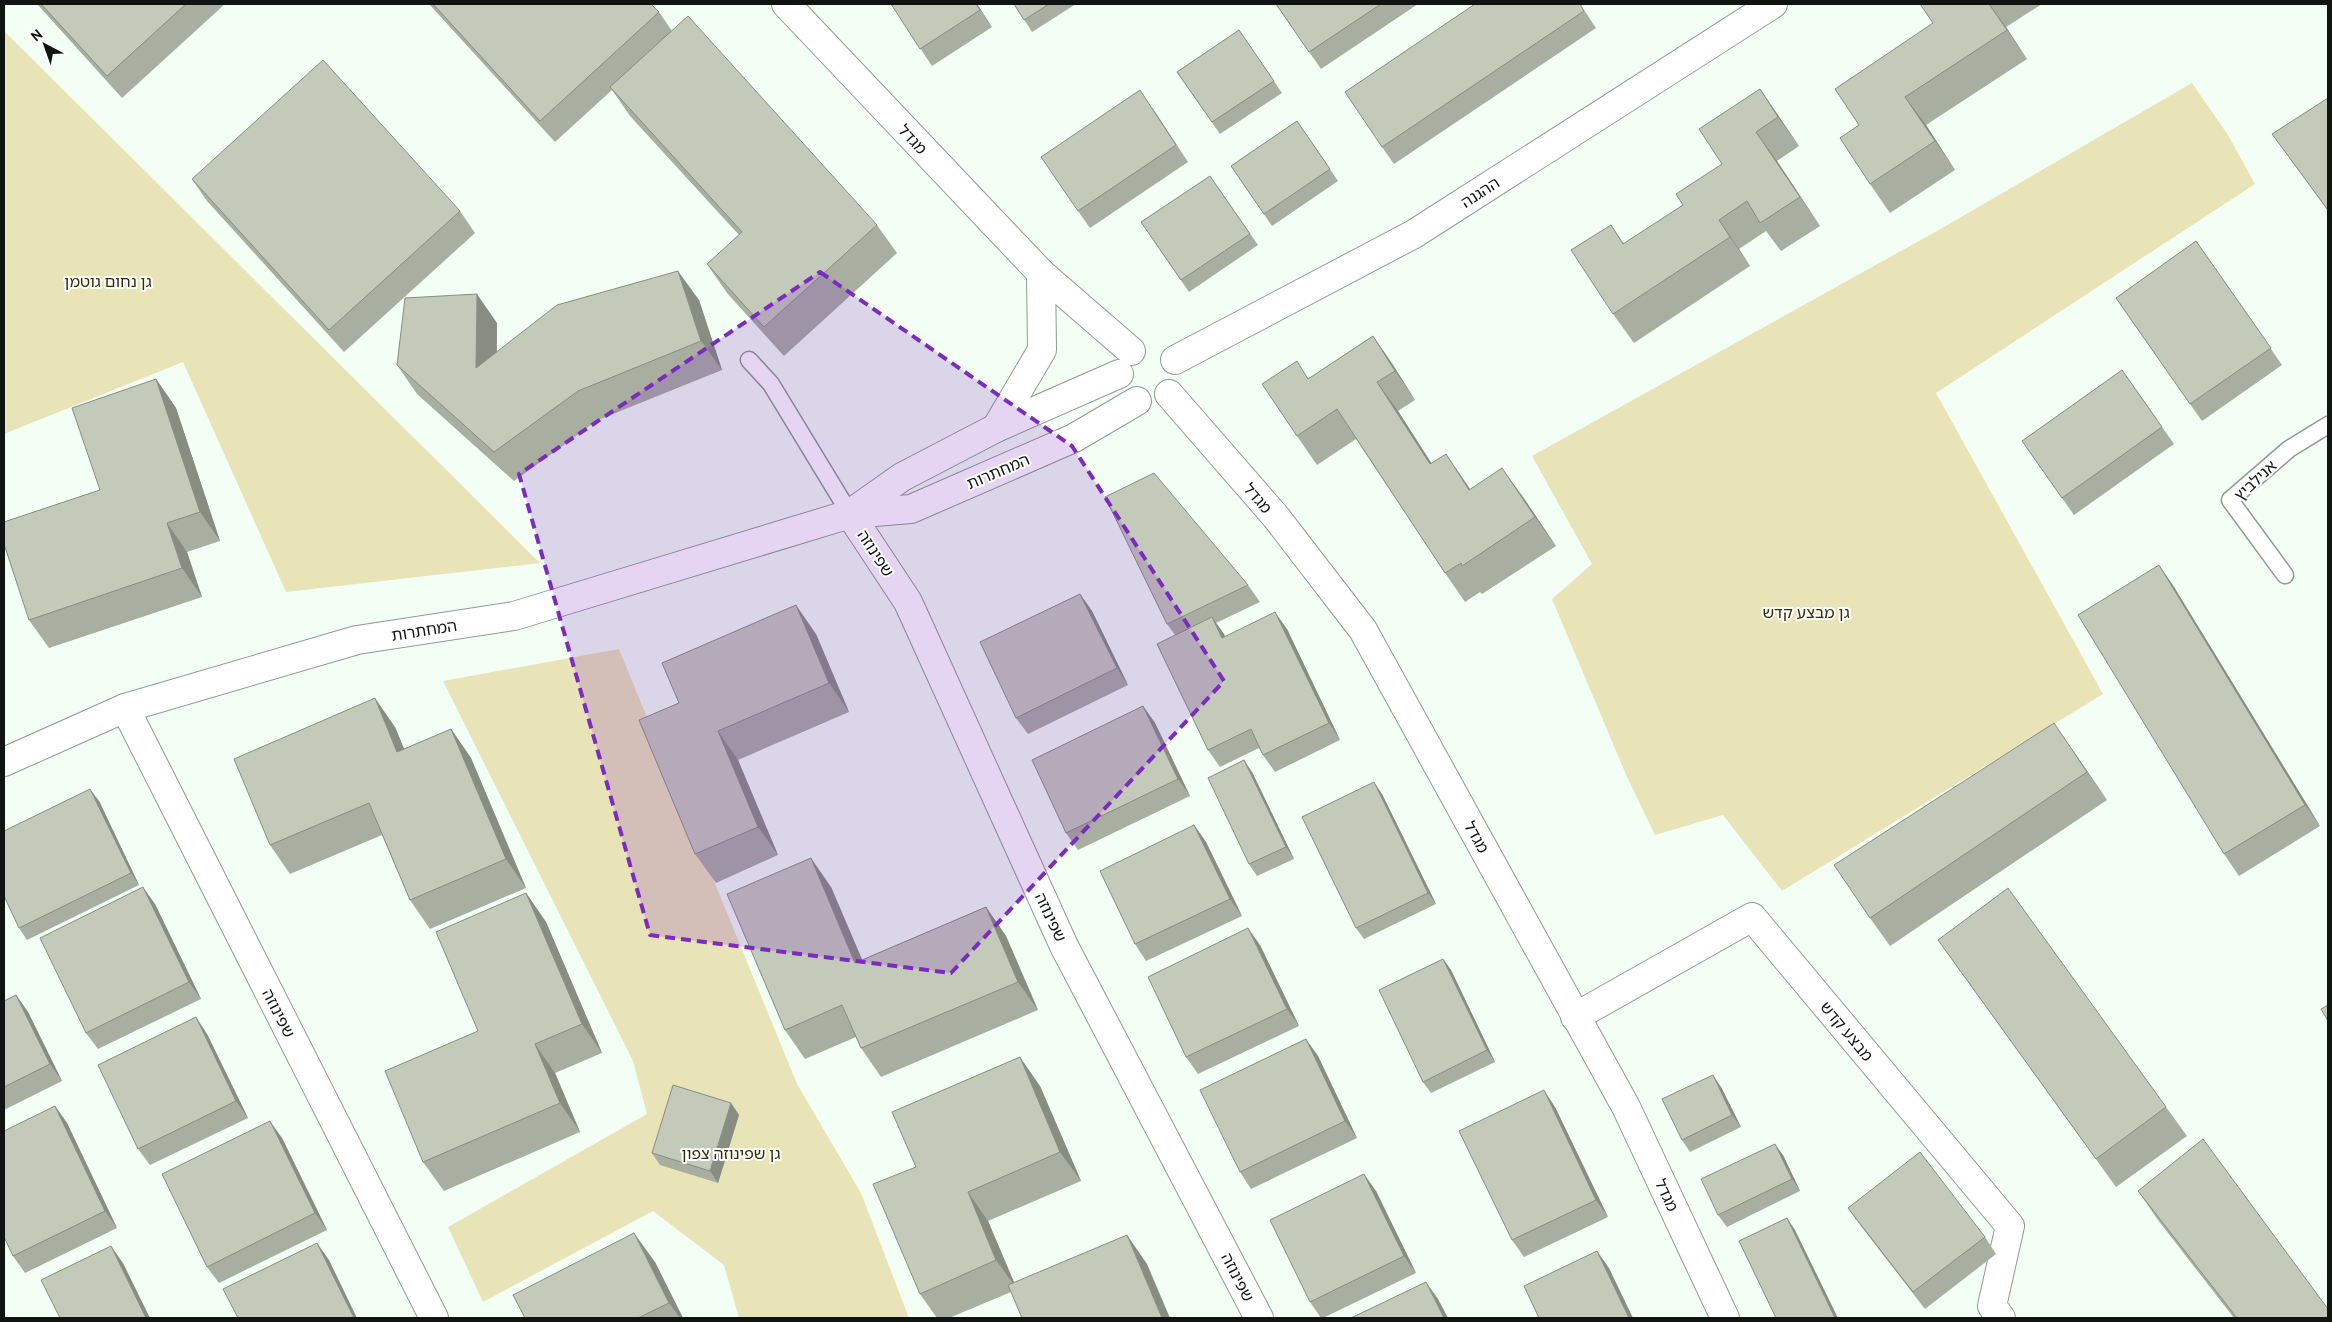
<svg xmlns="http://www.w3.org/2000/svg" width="2332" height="1322" font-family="Overpass,'Noto Sans Hebrew',sans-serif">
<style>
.green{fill:#e9e4b7}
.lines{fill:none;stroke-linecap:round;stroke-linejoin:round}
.lane-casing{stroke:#8e9b90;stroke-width:19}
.street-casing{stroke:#8e9b90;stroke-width:30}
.lane{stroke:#fff;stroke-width:16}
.street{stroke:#fff;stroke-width:28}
.wall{fill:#a8aea0}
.shaded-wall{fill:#888d82}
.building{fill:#c3caba;stroke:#888d82}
.marked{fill:#7b2cbf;fill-opacity:0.2;stroke:#7b2cbf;stroke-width:4;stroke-dasharray:10 6;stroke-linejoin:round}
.labels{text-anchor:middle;stroke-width:4;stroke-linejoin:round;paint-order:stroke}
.street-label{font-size:16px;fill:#0f1410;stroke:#fff}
.park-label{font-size:16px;fill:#332e04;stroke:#fff}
</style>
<rect width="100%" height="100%" fill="#f3fff5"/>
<g class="green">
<path d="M4,31L540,563L286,592L183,362L4,434Z"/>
<path d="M2192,83L2228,135L2255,184L1936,393L2103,694L1782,891L1723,815L1655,835L1627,777L1552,599L1592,564L1532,456L1937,231Z"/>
<path d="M619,649L797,1084L861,1193L909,1318H739L724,1265L653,1211L483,1302L448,1227L647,1114L633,1061L443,681Z"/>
</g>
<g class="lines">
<defs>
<g id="lane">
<path d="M749,360L771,384L850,514"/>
<path d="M2285,575L2230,500L2289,449L2328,425"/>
</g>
<g id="street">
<path d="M786,4L1041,273L1131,351"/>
<path d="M1175,360L1414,234L1773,4"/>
<path d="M1169,394L1276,517L1363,630L1626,1107L1725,1318"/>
<path d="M996,428L1042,350L1041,273"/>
<path d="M851,513L902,477L996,428L1119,374"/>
<path d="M850,514L908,602L1064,946L1259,1318"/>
<path d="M125,708L434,1318"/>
<path d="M4,762L125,708L357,640L514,616L850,514L911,509L1074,438L1137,401"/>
<path d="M1575,1017L1752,917L2010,1226L1992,1306L2001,1318"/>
</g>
</defs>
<use href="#lane" class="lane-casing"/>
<use href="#street" class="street-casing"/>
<use href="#lane" class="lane"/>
<use href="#street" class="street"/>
</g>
<g class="wall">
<path d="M37,4H225L122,98Z"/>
<path d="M429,4H651L659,12L672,31L877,225L897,253L784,356L727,293L707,264L739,235L630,116L612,90L555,142Z"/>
<path d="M891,4H977L992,27L932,66Z"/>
<path d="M1014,4H1076L1032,32Z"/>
<path d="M1276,4H1418L1321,69Z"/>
<path d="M1580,4L1596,28L1394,164L1382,147Z"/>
<path d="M1920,4H2042L2006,27L2027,59L1926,125L1955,170L1890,213L1870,184L1859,125L1933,23Z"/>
<path d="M1239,30L1282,93L1220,134L1177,72Z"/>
<path d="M1760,89L1799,146L1777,161L1820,226L1781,251L1766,231L1739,249L1750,266L1634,343L1613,314L1611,225L1624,244L1683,205L1722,164Z"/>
<path d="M2328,98V211L2272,134Z"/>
<path d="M1152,107L1188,162L1090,228L1078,211Z"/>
<path d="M1297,121L1338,181L1272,226L1231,166Z"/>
<path d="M1210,176L1258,245L1189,292L1141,222Z"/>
<path d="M192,179L460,211L475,233L344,352L207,201Z"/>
<path d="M2196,241L2282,365L2202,421L2116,298Z"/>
<path d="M699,300L722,370L598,420L514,481L417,394L397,365L497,323V352Z"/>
<path d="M1373,336L1393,365L1415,400L1398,411L1431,463L1470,489L1523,497L1556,546L1482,594L1480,592L1465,602L1445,573L1356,439L1317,465L1297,436L1309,379Z"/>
<path d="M2122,370L2174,444L2074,515L2022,441Z"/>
<path d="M156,379L176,408L220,541L187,552L202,597L49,648L29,620L100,490Z"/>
<path d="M2159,565L2174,587L2320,826L2239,876L2224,854Z"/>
<path d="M1248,585L1260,602L1216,623L1225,637L1287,629L1340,740L1275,772L1263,755L1259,748L1220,767L1208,750L1175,635L1167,624Z"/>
<path d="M1080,594L1092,611L1128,685L1028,734L1016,718Z"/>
<path d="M816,634L849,712L738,760L778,855L716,883L695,854L679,703Z"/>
<path d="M1143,706L1155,723L1190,796L1078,850L1066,833Z"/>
<path d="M395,727L404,749L451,729L471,758L526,888L430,929L410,900L382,835L290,874L270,845Z"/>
<path d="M2074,752L2107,800L1890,946L1870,918Z"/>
<path d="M1252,772L1294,859L1257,876L1249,864Z"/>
<path d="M1382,794L1436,904L1364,939L1356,928Z"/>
<path d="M99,801L139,885L27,940L19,928Z"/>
<path d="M1194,825L1206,842L1242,916L1146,961L1135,944Z"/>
<path d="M831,887L862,960L986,907L1006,936L1038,1010L881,1077L861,1048L856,1037L805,1059L785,1030Z"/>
<path d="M526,893L546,922L602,1053L555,1073L580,1132L444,1191L423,1162L478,1031Z"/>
<path d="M155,904L201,999L98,1049L86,1033Z"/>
<path d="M1938,940L2166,1107L2187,1136L2116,1187Z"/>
<path d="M1260,945L1299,1026L1198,1074L1186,1057Z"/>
<path d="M1443,959L1451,970L1495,1062L1431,1093L1423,1082Z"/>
<path d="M16,995L28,1012L62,1081L4,1110V1001Z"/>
<path d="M207,1034L248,1118L150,1165L138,1149Z"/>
<path d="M1318,1056L1357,1138L1251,1189L1240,1172Z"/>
<path d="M1040,1086L1081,1181L988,1221L1014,1283L1147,1264L1011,1292L949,1318H937L920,1294L916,1167Z"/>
<path d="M1721,1087L1741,1127L1690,1152L1682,1140Z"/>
<path d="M731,1103L739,1115L718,1183L660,1165L652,1153Z"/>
<path d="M55,1106L67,1123L117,1228L25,1273L13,1256Z"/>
<path d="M1555,1107L1608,1217L1524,1257L1512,1240Z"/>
<path d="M282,1138L327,1230L219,1283L207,1267Z"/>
<path d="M1783,1155L1800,1191L1727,1227L1718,1215Z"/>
<path d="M1376,1191L1416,1273L1323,1318H1321L1310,1302Z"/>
<path d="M2138,1191L2328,1318H2234L2158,1220Z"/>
<path d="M1848,1208L1985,1237L1996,1254L1925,1309L1860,1225Z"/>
<path d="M655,1262L683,1318H525Z"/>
</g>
<g class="shaded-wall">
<path d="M976,4H977L992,27Z"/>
<path d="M1989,4L2006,27L2027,59L2007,30Z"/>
<path d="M1760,89L1780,118L1799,146L1778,117Z"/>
<path d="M1905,97L1926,125L1955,170L1935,141Z"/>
<path d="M1756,132L1777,161L1820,226L1800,197Z"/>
<path d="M1719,220L1739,249L1750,266L1730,237Z"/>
<path d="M678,271L699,300L722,370L701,341Z"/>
<path d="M477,294L497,323L496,397L476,368Z"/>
<path d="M1373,336L1393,365L1415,400L1395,371Z"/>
<path d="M156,379L176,408L220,541L200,512Z"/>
<path d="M1377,382L1398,411L1450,492L1430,464Z"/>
<path d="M1446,454L1466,483L1489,518L1469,490Z"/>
<path d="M1502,468L1523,497L1556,546L1535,517Z"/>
<path d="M167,523L187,552L202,597L182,568Z"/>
<path d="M2159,565L2174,587L2320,826L2305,805Z"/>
<path d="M1080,594L1092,611L1128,685L1117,668Z"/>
<path d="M796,605L816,634L849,712L829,683Z"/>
<path d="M1275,612L1287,629L1340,740L1329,723Z"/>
<path d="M1212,617L1224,634L1234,655L1222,638Z"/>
<path d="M375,698L395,727L417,780L397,752Z"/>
<path d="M1143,706L1155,723L1190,796L1178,779Z"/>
<path d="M2054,723L2074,752L2107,800L2087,772Z"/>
<path d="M451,729L471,758L526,888L506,859Z"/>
<path d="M718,731L738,760L778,855L758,827Z"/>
<path d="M1244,760L1252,772L1294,859L1286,847Z"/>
<path d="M1374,782L1382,794L1436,904L1428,893Z"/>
<path d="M90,789L99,801L139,885L131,873Z"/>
<path d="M1194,825L1206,842L1242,916L1230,899Z"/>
<path d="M811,858L831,887L876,992L855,963Z"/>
<path d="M143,887L155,904L201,999L189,982Z"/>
<path d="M526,893L546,922L602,1053L582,1024Z"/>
<path d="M986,907L1006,936L1038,1010L1018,982Z"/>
<path d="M1248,928L1260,945L1299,1026L1287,1009Z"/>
<path d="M1443,959L1451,970L1495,1062L1487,1050Z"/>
<path d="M16,995L28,1012L62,1081L50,1064Z"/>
<path d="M196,1017L207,1034L248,1118L236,1101Z"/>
<path d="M1306,1039L1318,1056L1357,1138L1345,1121Z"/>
<path d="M535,1044L555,1073L580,1132L560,1103Z"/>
<path d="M1020,1057L1040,1086L1081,1181L1060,1152Z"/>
<path d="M1713,1075L1721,1087L1741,1127L1732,1115Z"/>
<path d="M1544,1090L1555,1107L1608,1217L1596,1200Z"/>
<path d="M731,1103L739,1115L718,1183L710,1171Z"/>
<path d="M55,1106L67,1123L117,1228L105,1211Z"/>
<path d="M270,1121L282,1138L327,1230L315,1213Z"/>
<path d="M1775,1144L1783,1155L1800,1191L1792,1179Z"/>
<path d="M1364,1174L1376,1191L1416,1273L1404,1256Z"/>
<path d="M968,1192L988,1221L1017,1289L996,1260Z"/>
<path d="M1787,1218L1795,1230L1838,1318H1835Z"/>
<path d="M634,1233L655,1262L683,1318H680L669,1303Z"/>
<path d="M1127,1235L1147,1264L1170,1318H1162Z"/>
<path d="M317,1243L329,1260L357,1318H354Z"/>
<path d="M111,1246L123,1263L150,1318H146Z"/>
<path d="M1597,1251L1609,1268L1633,1318H1629Z"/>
<path d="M1426,1282L1438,1299L1448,1318H1444Z"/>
</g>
<g class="building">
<path d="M41,4H186L107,76Z"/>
<path d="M433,4H651L659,12L540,121Z"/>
<path d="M891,4H976L980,10L920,49Z"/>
<path d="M1014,4H1049L1024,20Z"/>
<path d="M1276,4H1381L1309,52Z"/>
<path d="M1475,4H1580L1584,11L1382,147L1345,92Z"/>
<path d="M1920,4H1989L2007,30L1905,97L1935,141L1870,184L1840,138L1859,125L1835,89L1933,23Z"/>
<path d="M688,16L877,225L764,327L707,264L742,232L610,87Z"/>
<path d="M1239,30L1274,81L1212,122L1177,72Z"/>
<path d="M323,60L460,211L329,330L192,179Z"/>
<path d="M1760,89L1778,117L1756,132L1800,197L1760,223L1747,201L1719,220L1730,237L1613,314L1571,250L1611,225L1623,244L1683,205L1676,194L1722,164L1699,129Z"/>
<path d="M1140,90L1176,145L1078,211L1041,157Z"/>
<path d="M2328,98V210L2272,134Z"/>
<path d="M1297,121L1330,169L1264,214L1231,166Z"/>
<path d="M1210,176L1250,234L1181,280L1141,222Z"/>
<path d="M2196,241L2271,348L2190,404L2116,298Z"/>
<path d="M678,271L701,341L578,391L494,452L397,365L405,298L477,294L476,368L557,305Z"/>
<path d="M1373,336L1395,371L1377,382L1430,464L1446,454L1469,490L1502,468L1535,517L1462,566L1461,563L1445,573L1337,409L1297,436L1262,384L1297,361L1308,379Z"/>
<path d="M2122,370L2162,427L2062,498L2022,441Z"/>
<path d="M156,379L200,512L167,523L182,568L29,620L4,544V522L100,490L72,408Z"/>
<path d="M1154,473L1248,585L1167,624L1105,497Z"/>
<path d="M2159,565L2305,805L2224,854L2078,615Z"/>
<path d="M1080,594L1117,668L1016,718L980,642Z"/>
<path d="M796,605L829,683L718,731L758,827L695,854L639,720L679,703L662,663Z"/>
<path d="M1275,612L1329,723L1263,755L1251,729L1208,750L1157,644L1212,617L1222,638Z"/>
<path d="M375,698L397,752L451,729L506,859L410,900L369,803L270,845L234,759Z"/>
<path d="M1143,706L1178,779L1066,833L1032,760Z"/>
<path d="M2054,723L2087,772L1870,918L1834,865Z"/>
<path d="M1244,760L1286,847L1249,864L1208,778Z"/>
<path d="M1374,782L1428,893L1356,928L1302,817Z"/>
<path d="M90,789L131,873L19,928L4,896V831Z"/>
<path d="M1194,825L1230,899L1135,944L1100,871Z"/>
<path d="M811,858L855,963L986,907L1018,982L861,1048L842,1005L785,1030L727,894Z"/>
<path d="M143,887L189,982L86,1033L40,938Z"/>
<path d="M2008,888L2166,1107L2096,1159L1938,940Z"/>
<path d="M526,893L582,1024L535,1044L560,1103L423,1162L385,1071L478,1031L436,932Z"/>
<path d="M1248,928L1287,1009L1186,1057L1148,977Z"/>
<path d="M1443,959L1487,1050L1423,1082L1379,990Z"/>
<path d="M16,995L50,1064L4,1087V1001Z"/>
<path d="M2328,1005V1021L2321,1009Z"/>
<path d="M196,1017L236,1101L138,1149L98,1065Z"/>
<path d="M1306,1039L1345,1121L1240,1172L1200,1090Z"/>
<path d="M1020,1057L1060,1152L968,1192L996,1260L920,1294L873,1184L916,1167L892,1112Z"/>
<path d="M1713,1075L1732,1115L1682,1140L1662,1099Z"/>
<path d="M673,1085L731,1103L710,1171L652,1153Z"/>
<path d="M1544,1090L1596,1200L1512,1240L1459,1131Z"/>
<path d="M55,1106L105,1211L13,1256L4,1237V1131Z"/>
<path d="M270,1121L315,1213L207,1267L162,1174Z"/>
<path d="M2203,1139L2328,1309V1318H2237L2138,1191Z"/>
<path d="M1775,1144L1792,1179L1718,1215L1701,1179Z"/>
<path d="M1920,1152L1985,1237L1913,1292L1848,1208Z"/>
<path d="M1364,1174L1404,1256L1310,1302L1270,1220Z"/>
<path d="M1787,1218L1835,1318H1776L1739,1241Z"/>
<path d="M634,1233L669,1303L638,1318H525L513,1295Z"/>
<path d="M1127,1235L1162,1318H1022L1008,1285Z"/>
<path d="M317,1243L354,1318H238L223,1289Z"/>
<path d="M111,1246L146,1318H60L41,1280Z"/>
<path d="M1597,1251L1629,1318H1539L1524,1286Z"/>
<path d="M1426,1282L1444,1318H1351Z"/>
</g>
<path class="marked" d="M820,272L1072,446L1224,681L951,973L650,935L519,474Z"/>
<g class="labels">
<g class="street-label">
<text transform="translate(913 139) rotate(47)" y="6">מגדל</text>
<text transform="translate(1480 192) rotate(-33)" y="6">ההגנה</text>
<text transform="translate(998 471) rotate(-23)" y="6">המחתרות</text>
<text transform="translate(2255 480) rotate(-43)" y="6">אנילביץ</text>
<text transform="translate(1258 498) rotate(49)" y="6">מגדל</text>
<text transform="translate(876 553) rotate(57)" y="6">שפינוזה</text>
<text transform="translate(424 630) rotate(-9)" y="6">המחתרות</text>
<text transform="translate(1477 837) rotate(61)" y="6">מגדל</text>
<text transform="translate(1051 917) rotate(65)" y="6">שפינוזה</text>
<text transform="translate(279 1013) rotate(63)" y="6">שפינוזה</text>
<text transform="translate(1847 1031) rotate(50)" y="6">מבצע קדש</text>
<text transform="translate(1667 1195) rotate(65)" y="6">מגדל</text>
<text transform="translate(1238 1277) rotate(63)" y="6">שפינוזה</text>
</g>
<g class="park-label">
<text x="108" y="287">גן נחום גוטמן</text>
<text x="1806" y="618">גן מבצע קדש</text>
<text x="731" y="1159">גן שפינוזה צפון</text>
</g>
</g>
<rect width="2332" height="1322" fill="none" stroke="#0f1410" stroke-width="10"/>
<g transform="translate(45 45) rotate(319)" stroke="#ffffff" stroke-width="4" paint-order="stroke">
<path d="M0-4L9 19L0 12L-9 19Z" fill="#0f1410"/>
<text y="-8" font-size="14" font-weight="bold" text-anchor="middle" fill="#0f1410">N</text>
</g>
</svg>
